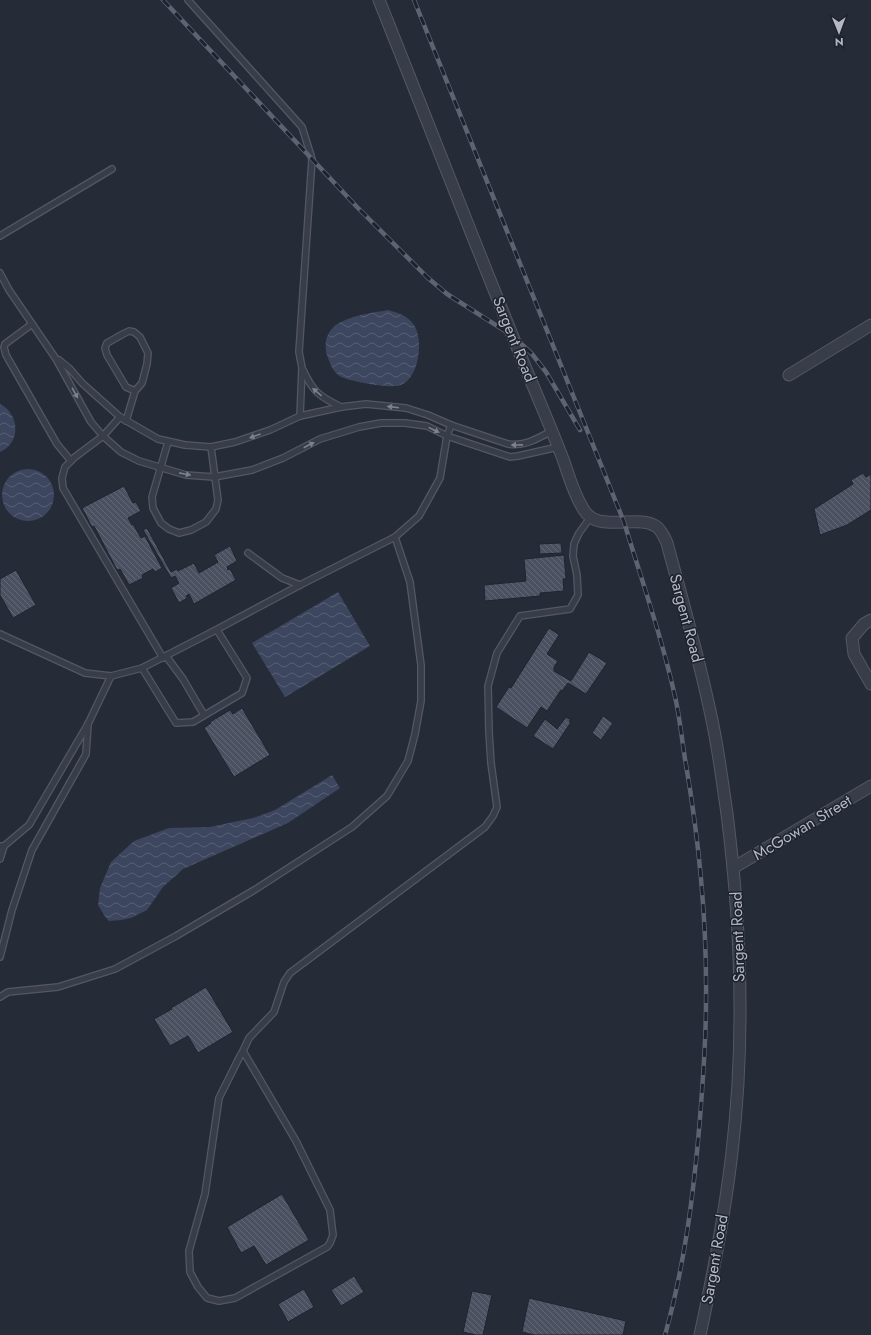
<svg xmlns="http://www.w3.org/2000/svg" width="871" height="1335" font-family="Jost,sans-serif">
<style>
.water{fill:url(#water-waves)}
.building{fill:url(#building-back-hatch);stroke:#202430}
.lines{fill:none;stroke-linecap:round;stroke-linejoin:round}
.service-casing{stroke:#545864;stroke-width:8}
.minor-casing{stroke:#545864;stroke-width:13}
.service{stroke:#393d49;stroke-width:5.5}
.minor{stroke:#393d49;stroke-width:11}
.rail-casing{stroke:#5e6372;stroke-width:4.5}
.rail{stroke:#1e222e;stroke-width:3;stroke-dasharray:9;stroke-linecap:butt}
.oneway{fill:#7d818d}
.labels{text-anchor:middle;stroke-width:3;stroke-linejoin:round;paint-order:stroke}
.street-label{font-size:16px;fill:#b4b8c5;stroke:#1e222e}
</style>
<defs>
<pattern id="water-waves" width="16" height="10" patternUnits="userSpaceOnUse"><rect width="16" height="10" fill="#3d465f"/><path d="M0 5q4-4 8 0t8 0" fill="none" stroke="#575f74"/></pattern>
<pattern id="building-back-hatch" width="6" height="6" patternUnits="userSpaceOnUse"><rect width="6" height="6" fill="#4c5161"/><path d="M-1 5l2 2M0 0l6 6M5-1l2 2" fill="none" stroke="#636876"/></pattern>
</defs>
<rect width="100%" height="100%" fill="#262b38"/>
<g class="water">
<path d="M388,310C399,313 408,316 414,325C424,340 419,378 401,385C391,389 355,382 344,378C335,375 331,367 328,358C315,318 362,315 388,310Z"/>
<path d="M0,404C20,414 21,443 0,452Z"/>
<circle cx="28" cy="495" r="26"/>
<path d="M338,592L370,646L285,697L252,643Z"/>
<path d="M332,775L340,788L288,823L183,869L163,887L147,910L131,918L121,920L109,921L104,915L98,905L100,888L111,862L134,841L169,828L210,827L253,818L275,810Z"/>
</g>
<g class="building">
<path d="M863,473L866,477L871,474V510L847,525L820,535L814,509L853,484L851,480Z"/>
<path d="M124,486L133,503L136,502L141,511L128,518L132,525L133,524L141,538L145,536L162,568L155,572L153,569L142,575L143,578L129,585L120,569L117,570L94,526L92,527L82,508Z"/>
<path d="M147,528L171,572L177,569L178,571L194,563L199,573L218,562L214,555L230,546L237,561L227,567L228,570L230,569L236,580L194,604L189,594L186,596L187,598L179,603L171,588L179,583L175,576L171,578L143,530Z"/>
<path d="M561,543L562,553L540,554L539,544Z"/>
<path d="M564,555L566,579H563L564,591L540,593V596L485,601L484,585L526,581L524,559Z"/>
<path d="M16,570L36,605L13,618L0,595V579Z"/>
<path d="M549,628L559,635L547,654L558,661L554,667V671L571,681L589,652L607,663L586,694L568,683L562,691L561,690L547,711L541,707L527,728L496,707L509,687L511,688Z"/>
<path d="M242,708L270,755L234,777L204,728L211,723L210,722L230,710L233,714Z"/>
<path d="M603,716L613,723L601,740L592,733Z"/>
<path d="M566,717L571,720L569,721L571,722L553,749L533,736L545,719L557,729Z"/>
<path d="M206,987L233,1032L198,1053L188,1036L170,1046L154,1019L172,1009L171,1008Z"/>
<path d="M282,1194L309,1240L266,1265L254,1246L241,1253L227,1227Z"/>
<path d="M354,1276L364,1292L341,1306L331,1290Z"/>
<path d="M304,1289L314,1307L288,1322L278,1304Z"/>
<path d="M472,1291L492,1295L483,1335H476L463,1332Z"/>
<path d="M529,1298L626,1321L623,1335H534L522,1332Z"/>
</g>
<g class="lines">
<defs>
<g id="service">
<path d="M188,0L302,127L312,159L299,352L302,368L300,416"/>
<path d="M0,236L112,169"/>
<path d="M0,273L9,290L56,359L91,422L103,436L121,452L139,461L186,475L214,477L252,470L283,458L320,439L359,427L381,423H405L427,426L447,436L510,457L518,456L558,447"/>
<path d="M32,324L5,344L4,347L6,355L57,444L71,461"/>
<path d="M59,360L70,369L82,383L120,417L158,439L185,445L211,447L235,442L270,430L300,416L341,407L366,404L406,408L428,415L451,425L508,444C524,447 538,438 552,431"/>
<path d="M303,370C313,392 319,396 341,407"/>
<path d="M120,417L103,436L75,457L65,467L62,478L63,488L163,658"/>
<path d="M126,421L135,391L142,383L147,364L148,353L140,337L134,332L129,331L123,334L107,343L105,348L107,355L126,387L135,391"/>
<path d="M168,442L152,497L153,508L161,523L169,529L179,533L191,530L206,522L216,509L218,500L211,447"/>
<path d="M248,553L282,578L300,585"/>
<path d="M0,634L85,673L111,676L142,668L212,632L300,585L395,537L419,516L440,478L447,436L451,425"/>
<path d="M166,656L183,679L204,715"/>
<path d="M142,668L176,723L193,722L242,693L247,678L217,630"/>
<path d="M0,846H4L29,825L88,724L111,676"/>
<path d="M0,859L4,846"/>
<path d="M0,957L12,910L32,850L86,754L88,724"/>
<path d="M0,997L8,992L58,987L115,969L176,936L256,889L352,827L387,796L408,761L415,734L421,701V665L410,582L395,537"/>
<path d="M243,1051L296,1141L330,1210L333,1235L330,1243L327,1247L235,1298L219,1301L207,1298L198,1287L190,1272L189,1251L205,1194L219,1098L240,1056L243,1051L249,1038L274,1012L284,982L290,973L485,827L493,816L497,807L491,763L489,732L488,686L497,653L520,616L570,609L578,595L577,575L573,556L574,544L579,533L590,518"/>
</g>
<g id="minor">
<path d="M379,0C430,127 479,255 531,381C542,407 553,433 563,459C569,476 574,495 584,510C598,534 638,513 657,527C662,531 664,537 667,543C682,599 698,654 710,711C718,745 722,780 727,814C741,924 745,1042 732,1152C725,1214 713,1275 700,1335"/>
<path d="M789,375L871,325"/>
<path d="M871,620L864,624L852,638L854,654L871,684"/>
<path d="M733,868L871,786"/>
</g>
</defs>
<use href="#service" class="service-casing"/>
<use href="#minor" class="minor-casing"/>
<use href="#service" class="service"/>
<use href="#minor" class="minor"/>
<defs>
<g id="rail">
<path d="M163,0L357,207L428,278L447,294L513,336L532,354L546,372L580,430"/>
<path d="M414,0L624,522C642,581 663,641 676,701C680,720 682,740 685,759C699,839 707,921 706,1002C706,1041 703,1080 700,1118C694,1191 685,1264 665,1335"/>
</g>
</defs>
<use href="#rail" class="rail-casing"/>
<use href="#rail" class="rail"/>
</g>
<defs><path id="oneway-solid" d="M-6-.8H1V-3.2L6.5 0L1 3.2V.8H-6Z"/></defs>
<g class="oneway">
<use href="#oneway-solid" transform="translate(317 392) rotate(-139)"/>
<use href="#oneway-solid" transform="translate(75 393) rotate(61)"/>
<use href="#oneway-solid" transform="translate(393 407) rotate(-173)"/>
<use href="#oneway-solid" transform="translate(434 430) rotate(26)"/>
<use href="#oneway-solid" transform="translate(255 436) rotate(160)"/>
<use href="#oneway-solid" transform="translate(309 445) rotate(-27)"/>
<use href="#oneway-solid" transform="translate(517 445) rotate(179)"/>
<use href="#oneway-solid" transform="translate(185 474) rotate(11)"/>
</g>
<g class="labels">
<g class="street-label">
<text transform="translate(515 339) rotate(68)" y="6">Sargent Road</text>
<text transform="translate(687 618) rotate(75)" y="6">Sargent Road</text>
<text transform="translate(802 827) rotate(-31)" y="6">McGowan Street</text>
<text transform="translate(737 937) rotate(-92)" y="6">Sargent Road</text>
<text transform="translate(714 1259) rotate(-80)" y="6">Sargent Road</text>
</g>
</g>
<g transform="translate(839 32) rotate(179)" stroke="#1e222e" stroke-width="3" paint-order="stroke">
<path d="M0-3L7 15L0 10L-7 15Z" fill="#b4b8c5"/>
<text y="-6" font-size="11" font-weight="bold" text-anchor="middle" fill="#b4b8c5">N</text>
</g>
</svg>
